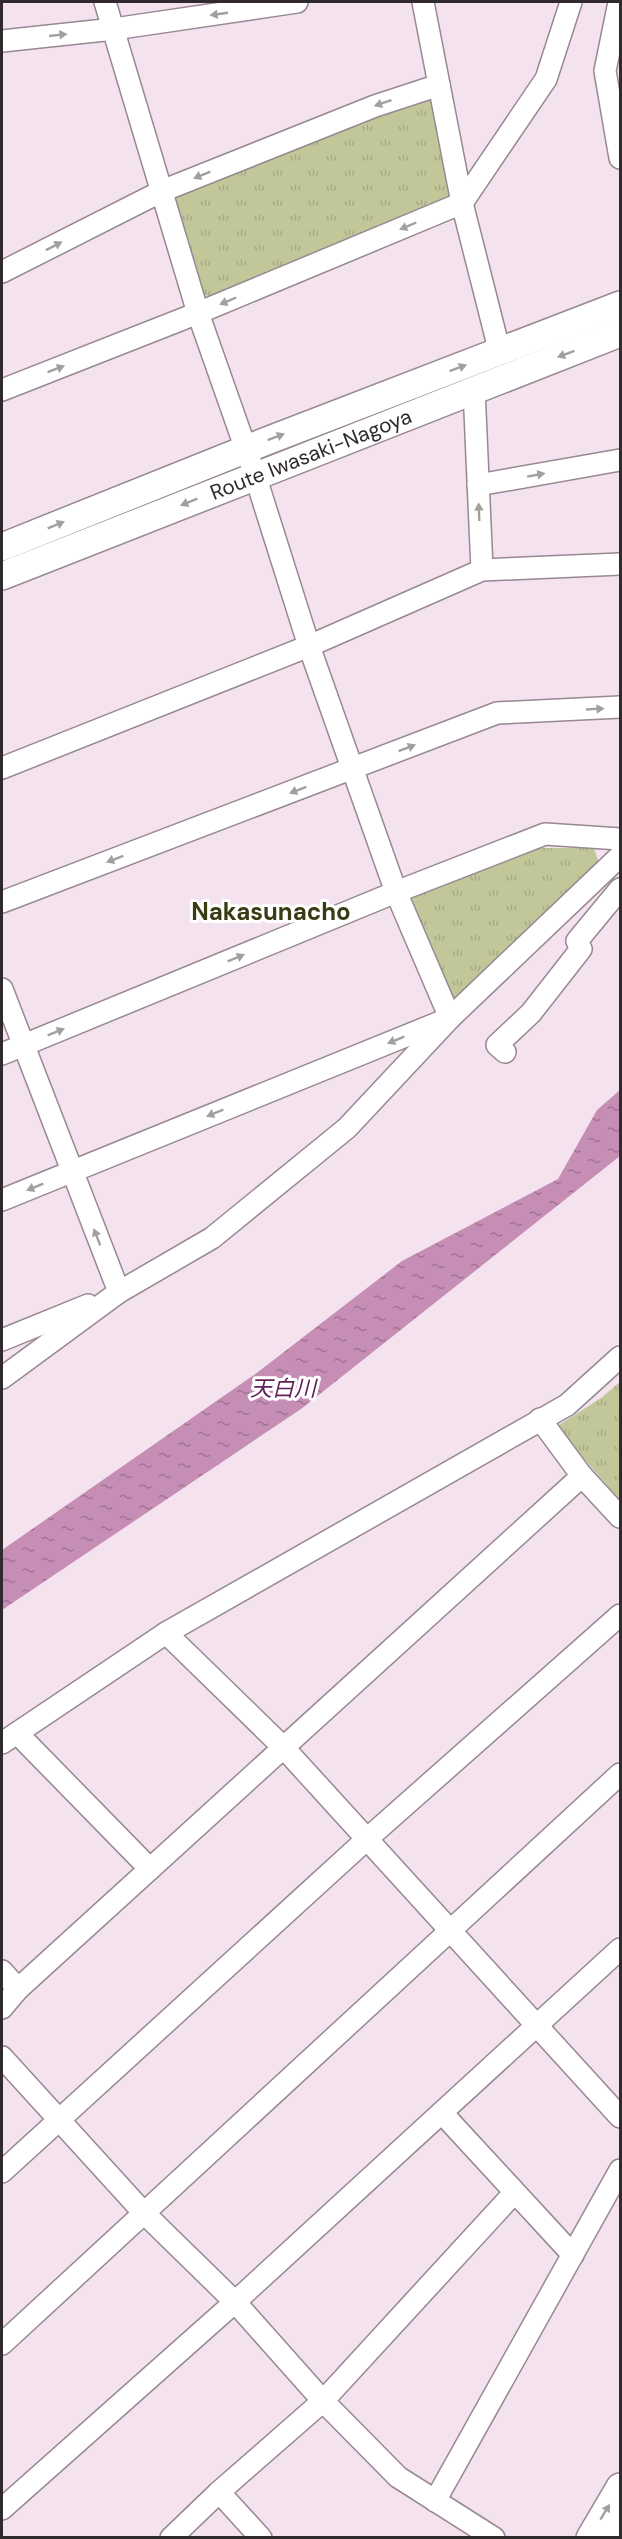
<svg xmlns="http://www.w3.org/2000/svg" width="622" height="2539" font-family="'DM Sans','Noto Sans JP',sans-serif">
<style>
.grass{fill:url(#grass-tufts)}
.water{fill:url(#water-ripples)}
.lines{fill:none;stroke-linecap:round;stroke-linejoin:round}
.minor-casing{stroke:#978892;stroke-width:24}
.major-casing{stroke:#978892;stroke-width:30}
.minor{stroke:#fff;stroke-width:21}
.major{stroke:#fff;stroke-width:27}
.oneway{fill:#a29fa1}
.labels{text-anchor:middle;stroke-width:6;stroke-linejoin:round;paint-order:stroke}
.street-label{font-size:21px;fill:#302a2e;stroke:#fff}
.water-label{font-size:22px;font-style:italic;fill:#632054;stroke:#fff}
.quarter-label{font-size:24px;font-weight:bold;fill:#393b12;stroke:#fff}
</style>
<defs>
<pattern id="grass-tufts" width="24" height="20" patternUnits="userSpaceOnUse" patternTransform="scale(1.5)"><rect width="24" height="20" fill="#c2c79a"/><path d="M3 7l-1-3M5 7V3M7 7l1-3M15 17l-1-3M17 17v-4M19 17l1-3" fill="none" stroke="#a7ab85"/></pattern>
<pattern id="water-ripples" width="26" height="14" patternUnits="userSpaceOnUse" patternTransform="scale(1.5)"><rect width="26" height="14" fill="#c68db5"/><path d="M2 4q2-2 4 0t4 0M15 11q2-2 4 0t4 0" fill="none" stroke="#a17394"/></pattern>
</defs>
<rect width="100%" height="100%" fill="#f4e3ee"/>
<g class="grass">
<path d="M426,96L432,101L451,192L446,201L210,297L201,293L173,195Z"/>
<path d="M541,848H594L599,863L554,912L452,1001L409,898Z"/>
<path d="M620,1382V1500L556,1427L601,1398Z"/>
</g>
<path class="water" d="M620,1090V1156L301,1409L2,1610V1550L258,1372L402,1261L558,1179L597,1110Z"/>
<g class="lines">
<defs>
<g id="minor">
<path d="M423,2L462,203L500,353"/>
<path d="M619,2L605,71L620,158"/>
<path d="M2,41L114,29L297,2"/>
<path d="M2,272L162,191L375,106L439,85"/>
<path d="M474,389L482,570"/>
<path d="M2,390L198,313L462,203L546,79L571,2"/>
<path d="M478,485L620,460"/>
<path d="M2,768L309,646L482,570L620,564"/>
<path d="M2,902L497,713L620,707"/>
<path d="M2,989L119,1292"/>
<path d="M505,1052L497,1045L531,1013L581,949L577,941L620,889"/>
<path d="M2,1054L396,892L545,834L620,839"/>
<path d="M2,1200L450,1018L396,892L309,646L255,475L198,313L105,2"/>
<path d="M2,1340L88,1305"/>
<path d="M2,1378L119,1292L212,1238L347,1128L450,1018L620,856"/>
<path d="M540,1419L582,1476"/>
<path d="M166,1633L284,1748L620,2117"/>
<path d="M17,1733L150,1869"/>
<path d="M2,1743L166,1633L567,1405L620,1357"/>
<path d="M2,1971L18,1989L2,2008"/>
<path d="M18,1989L582,1476L620,1517"/>
<path d="M2,2057L143,2212L235,2302L323,2401L398,2477L494,2538"/>
<path d="M442,2113L573,2255"/>
<path d="M2,2172L367,1839L620,1615"/>
<path d="M2,2344L620,1774"/>
<path d="M219,2492L261,2538"/>
<path d="M435,2501L620,2170"/>
<path d="M2,2509L235,2302L620,1949"/>
<path d="M171,2538L219,2492L323,2401L514,2193"/>
</g>
<g id="major">
<path d="M2,547L264,442L620,305"/>
<path id="s1" d="M2,576L620,333"/>
<path d="M590,2538L620,2487"/>
<path d="M613,2538L620,2525"/>
</g>
</defs>
<use href="#minor" class="minor-casing"/>
<use href="#major" class="major-casing"/>
<use href="#minor" class="minor"/>
<use href="#major" class="major"/>
</g>
<defs><path id="oneway-solid" d="M-6-.8H1V-3.2L6.5 0L1 3.2V.8H-6Z" transform="scale(1.5)"/></defs>
<g class="oneway">
<use href="#oneway-solid" transform="translate(219 14) rotate(172)"/>
<use href="#oneway-solid" transform="translate(58 35) rotate(-6)"/>
<use href="#oneway-solid" transform="translate(383 103) rotate(161)"/>
<use href="#oneway-solid" transform="translate(202 175) rotate(158)"/>
<use href="#oneway-solid" transform="translate(408 226) rotate(157)"/>
<use href="#oneway-solid" transform="translate(54 246) rotate(-27)"/>
<use href="#oneway-solid" transform="translate(228 301) rotate(157)"/>
<use href="#oneway-solid" transform="translate(566 354) rotate(159)"/>
<use href="#oneway-solid" transform="translate(458 368) rotate(-21)"/>
<use href="#oneway-solid" transform="translate(56 369) rotate(-21)"/>
<use href="#oneway-solid" transform="translate(276 437) rotate(-21)"/>
<use href="#oneway-solid" transform="translate(536 475) rotate(-10)"/>
<use href="#oneway-solid" transform="translate(189 502) rotate(158)"/>
<use href="#oneway-solid" transform="translate(479 512) rotate(-92)"/>
<use href="#oneway-solid" transform="translate(56 525) rotate(-22)"/>
<use href="#oneway-solid" transform="translate(595 709) rotate(-3)"/>
<use href="#oneway-solid" transform="translate(407 748) rotate(-21)"/>
<use href="#oneway-solid" transform="translate(298 790) rotate(159)"/>
<use href="#oneway-solid" transform="translate(115 859) rotate(159)"/>
<use href="#oneway-solid" transform="translate(236 958) rotate(-22)"/>
<use href="#oneway-solid" transform="translate(56 1032) rotate(-22)"/>
<use href="#oneway-solid" transform="translate(396 1040) rotate(158)"/>
<use href="#oneway-solid" transform="translate(215 1113) rotate(158)"/>
<use href="#oneway-solid" transform="translate(35 1187) rotate(158)"/>
<use href="#oneway-solid" transform="translate(97 1237) rotate(-111)"/>
<use href="#oneway-solid" transform="translate(605 2512) rotate(-59)"/>
</g>
<g class="labels">
<g class="street-label">
<text dy="7" stroke="none"><textPath href="#s1" startOffset="332">Route Iwasaki-Nagoya</textPath></text>
</g>
<g class="water-label">
<text x="283" y="1396">天白川</text>
</g>
<g class="quarter-label">
<text x="271" y="920">Nakasunacho</text>
</g>
</g>
<rect width="622" height="2539" fill="none" stroke="#302a2e" stroke-width="6"/>
</svg>
